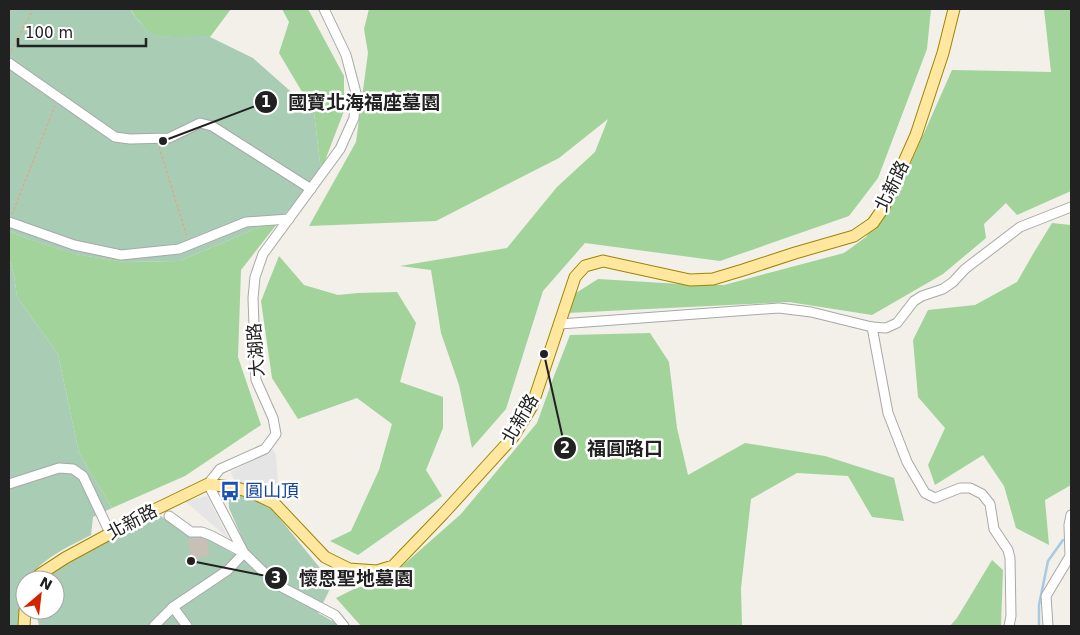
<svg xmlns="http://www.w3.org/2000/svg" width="1080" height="635" font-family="'DejaVu Sans','Noto Sans TC',sans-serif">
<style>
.forest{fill:#a1d39b}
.cemetery{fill:#a8ccb4}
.parking{fill:#e5e5e5}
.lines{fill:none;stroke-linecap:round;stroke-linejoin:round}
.stream{stroke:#a7c9e1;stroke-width:2.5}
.building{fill:#c7c0b6}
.minor-casing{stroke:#a8a8a8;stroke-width:11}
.major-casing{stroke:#9e8600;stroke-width:13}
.path{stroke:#ff956b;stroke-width:1;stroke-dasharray:2.5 2.5;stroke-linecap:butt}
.minor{stroke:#fff;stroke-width:9}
.major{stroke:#ffe79f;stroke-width:11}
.labels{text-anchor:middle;stroke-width:5;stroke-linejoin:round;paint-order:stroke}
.street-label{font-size:18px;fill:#212121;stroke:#fff}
.transit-label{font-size:18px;fill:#164399;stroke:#fff;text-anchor:start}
.leader{fill:none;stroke:#212121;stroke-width:2}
.callout-dot{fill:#212121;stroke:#fff;stroke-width:2}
.mark-label{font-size:15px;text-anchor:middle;font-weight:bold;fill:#fff}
.callout-label{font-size:19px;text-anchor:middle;font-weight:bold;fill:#212121;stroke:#fff;stroke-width:5;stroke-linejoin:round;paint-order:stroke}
</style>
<rect width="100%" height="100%" fill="#f2f0e8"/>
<g class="forest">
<path d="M131,9H231L210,37C193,35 162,41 147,31C145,29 142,25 140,22C136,18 133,14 131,9Z"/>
<path d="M282,9H308L344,76V111L321,171L314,112L279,53L289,22Z"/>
<path d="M369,9H931L927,49L878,178L849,216L720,261L585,243L543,291L506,409L472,448L459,385L441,333L431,270L400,266L507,248L557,187L595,152L608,119L559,158L436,221L309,226L356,142L368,53L364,29Z"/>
<path d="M1044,9H1071V191L1017,215L1006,203L984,224L986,238L943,274L872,315L789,302L567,313L576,293L598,279L680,284L724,285L844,253L866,237L898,192L952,70L1051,72Z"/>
<path d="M284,215L241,270L238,357L261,425L185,476L112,508L79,453L58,354L17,297L14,275L9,258V231L28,239L75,254L125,262L179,261L260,227Z"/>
<path d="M1052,223L1071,225V485L1045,500L1049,545L1016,528L1004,486L983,455L935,485L928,465L945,428L918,397L913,340L928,310L975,305L1017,282L1033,254Z"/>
<path d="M279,256L304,285L338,295L358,293L397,292L416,323L400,382L443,397V428L426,470L442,496L358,555L330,541L351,531L379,470L392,424L357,398L298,419L272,378L261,301Z"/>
<path d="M650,333L669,362L677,428L688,475L745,443L825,456L894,478L904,521L872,517L848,476L797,473L751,499L741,588L742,626H361L336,598L356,588L384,582L461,514L537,423L554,376L570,335Z"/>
<path d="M992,560L1003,570L1001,626H950L957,618Z"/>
</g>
<g class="cemetery">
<path d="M9,9H131L133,14L147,31L161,36L182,37L200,35L210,37L253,58L314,112L321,171L308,189L284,215L260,227L179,261L125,262L74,254L28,239L9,231Z"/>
<path d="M9,258L14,275L17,297L58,354L79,453L112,508L93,517L91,535C70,546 40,559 28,580H25V584L20,593L18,626H9Z"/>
<path d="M228,492L258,499L272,509L320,568L336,577L318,613L336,623L338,626H40L39,625L35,610H55V580H40L50,570L159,515L193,537L200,535L234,554L245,545L229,508Z"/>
</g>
<g class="parking">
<path d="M272,449L276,455L279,495L235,482L231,472Z"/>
<path d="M207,496L229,539L185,501Z"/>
</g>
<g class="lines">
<path class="stream" d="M1039,626V605L1048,561L1063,540"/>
</g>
<path class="building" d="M206,536L210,556L191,559L188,539Z"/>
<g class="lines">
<defs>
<g id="minor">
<path d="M324,9L346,55L356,93L354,118L340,149L263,254L255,277L253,298L256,380L273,418L276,434L265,449L220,469L208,484L244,553L276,584L335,615L344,626"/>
<path d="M9,63L115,137L130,139L169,138L200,123L212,126L311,189"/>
<path d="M9,222L74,245L121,255L179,249L246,222L289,219"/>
<path d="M560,324L779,308L811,312L872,327L886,328L897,323L914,301L922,296L943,289L953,282L965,269L1020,227L1071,207"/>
<path d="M872,327L888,413L907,462L925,493L935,498L960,488H970L982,494L990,504L994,529L1008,550L1010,558L1011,616L1009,626"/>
<path d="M9,484L59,468L73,469L83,476L110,533"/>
<path d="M173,607L187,626"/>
<path d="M154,626L173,607L228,570L244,553L212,536L202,532H191L169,516"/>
<path d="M1048,626L1046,596L1070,556L1069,525L1071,515"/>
</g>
<g id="major">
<path d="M36,580L39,575L65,558L148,513L208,484L237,488L253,493L274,503L325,557L349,569L377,571L393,566L443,514L513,437L532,406L575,277L585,266L603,261L690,280L713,279L743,270L795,253L854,236L873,223L884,207L916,135L943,53L954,9"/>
<path d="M24,626L25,610"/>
</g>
</defs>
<use href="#minor" class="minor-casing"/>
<use href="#major" class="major-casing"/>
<g class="path">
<path d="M9,55L33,9"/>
<path d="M159,147L187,237"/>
<path d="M12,214L55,106"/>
</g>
<use href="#minor" class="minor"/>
<use href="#major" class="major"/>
</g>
<defs>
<symbol id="bus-bare" viewBox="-9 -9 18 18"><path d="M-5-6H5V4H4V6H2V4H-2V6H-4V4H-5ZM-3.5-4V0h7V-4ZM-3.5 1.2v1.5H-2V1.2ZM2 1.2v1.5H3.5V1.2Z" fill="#1a4fb4" stroke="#fff" stroke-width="2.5" paint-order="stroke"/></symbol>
</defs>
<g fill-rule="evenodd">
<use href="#bus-bare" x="216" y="477" width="28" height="28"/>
</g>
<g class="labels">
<g class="street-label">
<text transform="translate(892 186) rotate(-64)" y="6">北新路</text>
<text transform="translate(256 350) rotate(-94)" y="6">大湖路</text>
<text transform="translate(520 419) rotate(-60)" y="6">北新路</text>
<text transform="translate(132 522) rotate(-28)" y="6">北新路</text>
</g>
<g class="transit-label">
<text x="245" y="497">圓山頂</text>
</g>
</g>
<path class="leader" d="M163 141L266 102M544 354L565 448M191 561L276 578"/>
<g class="callout-dot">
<circle cx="163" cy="141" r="5"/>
<circle cx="544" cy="354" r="5"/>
<circle cx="191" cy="561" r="5"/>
<circle cx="266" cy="102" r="12"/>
<circle cx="565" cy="448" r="12"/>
<circle cx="276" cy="578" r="12"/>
</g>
<g class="mark-label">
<text x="266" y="107">1</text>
<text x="565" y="453">2</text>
<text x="276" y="583">3</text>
</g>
<g class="callout-label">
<text x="364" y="109">國寶北海福座墓園</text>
<text x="625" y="455">福圓路口</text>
<text x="356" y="585">懷恩聖地墓園</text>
</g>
<rect width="1080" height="635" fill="none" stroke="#212121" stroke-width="20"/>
<g transform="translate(40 595) rotate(28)"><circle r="24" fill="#ffffff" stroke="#a6a6a6"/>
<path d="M0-4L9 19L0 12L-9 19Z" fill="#d22600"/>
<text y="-8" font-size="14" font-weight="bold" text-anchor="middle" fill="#212121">N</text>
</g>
<path d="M18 38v8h128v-8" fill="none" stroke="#212121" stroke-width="2.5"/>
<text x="25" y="38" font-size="15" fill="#212121" stroke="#ffffff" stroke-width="4" paint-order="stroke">100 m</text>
</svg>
